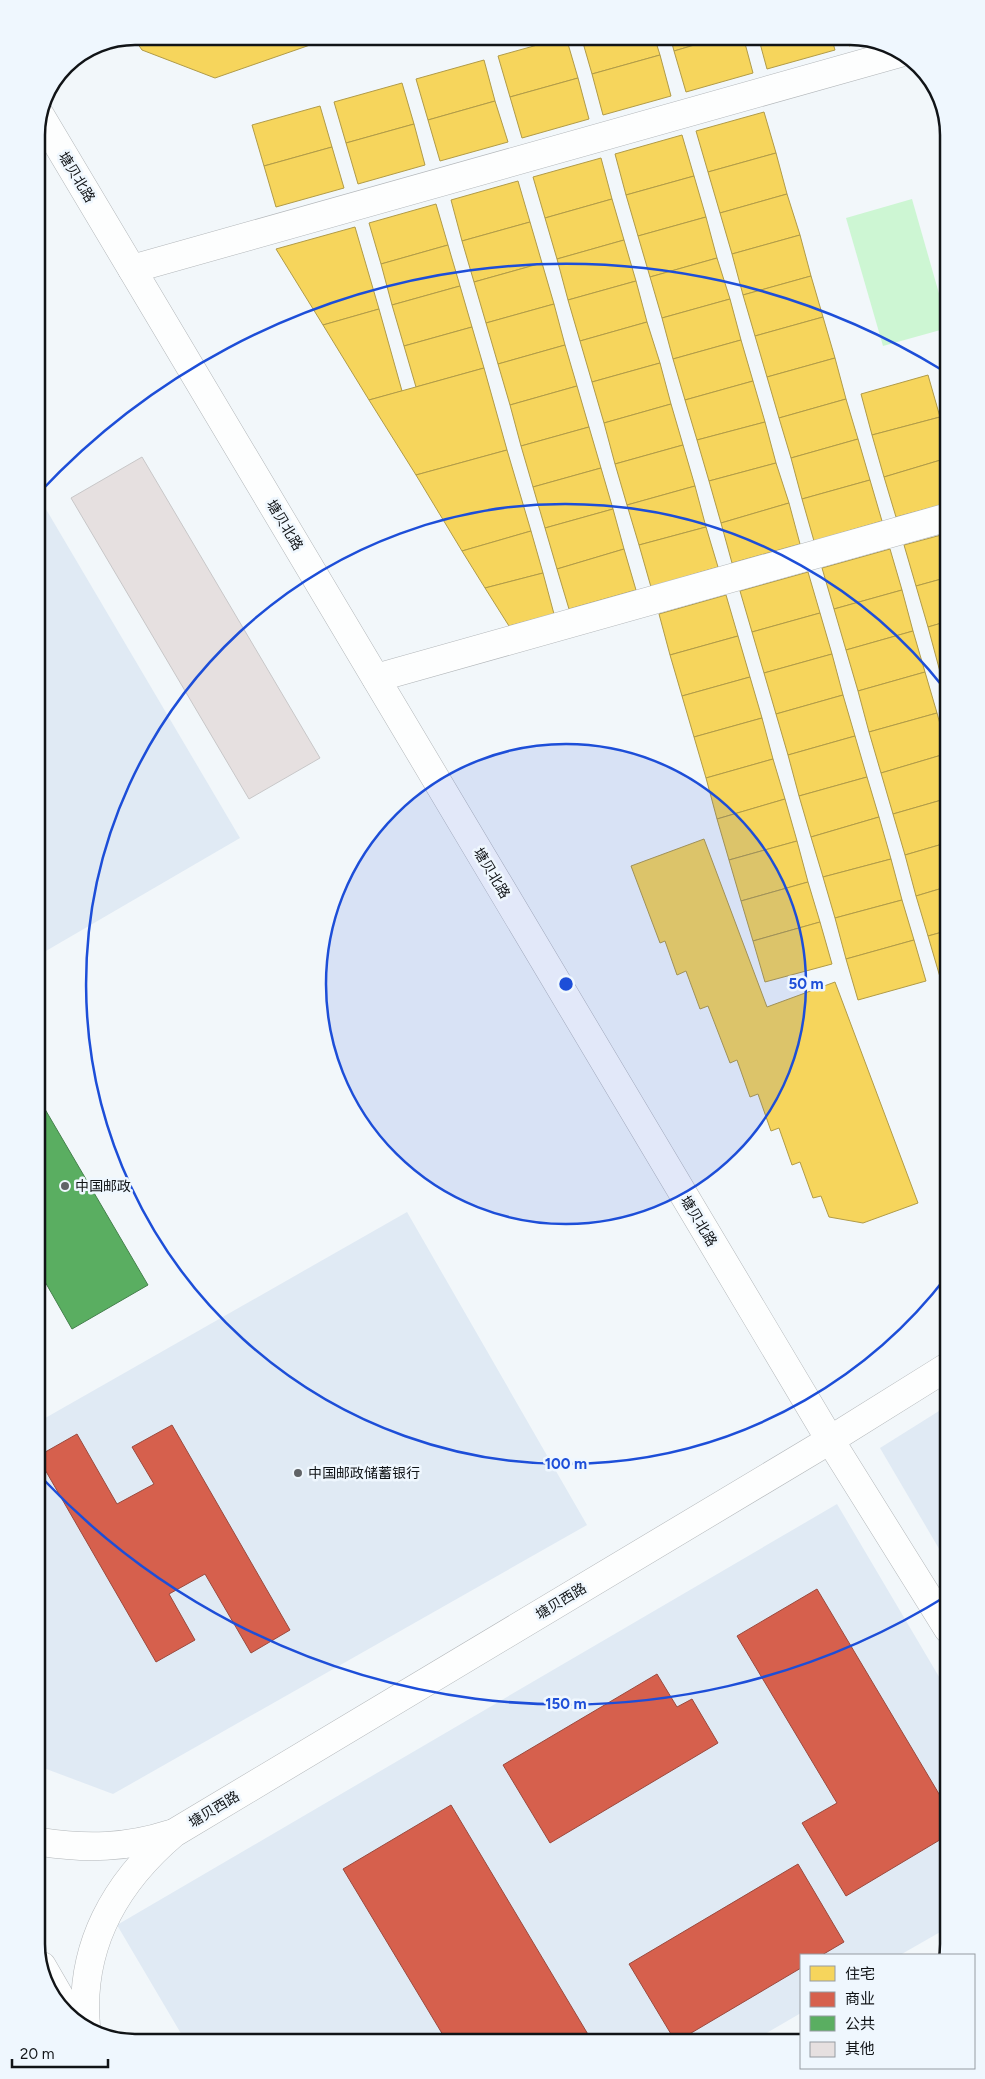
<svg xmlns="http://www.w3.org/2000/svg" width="985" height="2079" font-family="Figtree,'Noto Sans SC',sans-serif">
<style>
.built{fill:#e0eaf4}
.green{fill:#cdf6d3}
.homes{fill:#f6d55c;stroke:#b19b47}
.shops{fill:#d6604d;stroke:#9b493d}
.public{fill:#5aae61;stroke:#44804b}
.building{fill:#e6e0e0;stroke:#c8c7c8}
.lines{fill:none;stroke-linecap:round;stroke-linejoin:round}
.minor-casing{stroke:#b3b7ba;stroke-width:29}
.trunk-casing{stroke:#b3b7ba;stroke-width:29}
.minor{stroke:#fdfefe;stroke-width:28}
.trunk{stroke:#fdfefe;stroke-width:28}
.ring{fill:none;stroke:#1d4ed8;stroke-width:2.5}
.poi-dot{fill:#606366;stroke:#eff7fe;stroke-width:2}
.labels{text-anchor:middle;stroke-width:5;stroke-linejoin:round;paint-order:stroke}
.street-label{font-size:14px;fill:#111417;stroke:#eff7fe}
.poi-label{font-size:14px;fill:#111417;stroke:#eff7fe;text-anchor:start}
.rim{fill:none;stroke:#111417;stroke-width:2.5}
.centre{fill:#1d4ed8;stroke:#eff7fe;stroke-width:2.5}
.ring-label{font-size:15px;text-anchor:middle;font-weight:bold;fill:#1d4ed8;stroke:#eff7fe;stroke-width:5;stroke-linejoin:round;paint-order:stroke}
</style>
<rect width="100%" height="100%" fill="#f2f7fa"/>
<g class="built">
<path d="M37,494L240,838L39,955Z"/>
<path d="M407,1212L587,1525L113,1794L41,1767L40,1421Z"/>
<path d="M947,1406L948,1564L880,1448Z"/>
<path d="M837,1504L948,1692L949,1927L900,1955H801V2013L758,2038L186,2042L117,1925Z"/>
</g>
<path class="green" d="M912,199L944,311V329L883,346L846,218Z"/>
<g class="homes">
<path d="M336,36L215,78L142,50L133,37Z"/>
<path d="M581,36H654L660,55L592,74Z"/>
<path d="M670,36H725L674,51Z"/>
<path d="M725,36H743L753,73L686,92L674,51Z"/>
<path d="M758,36H831L835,50L767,69Z"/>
<path d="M847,36H857L868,41L849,46Z"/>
<path d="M566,37L578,78L510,97L498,56Z"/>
<path d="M660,55L671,96L603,115L592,74Z"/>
<path d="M484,60L495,101L428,120L416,79Z"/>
<path d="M578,78L589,119L522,138L510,97Z"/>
<path d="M402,83L414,124L346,143L334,102Z"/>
<path d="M495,101L508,142L440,161L428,120Z"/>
<path d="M320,106L332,147L264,166L252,125Z"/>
<path d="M764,112L776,153L708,172L696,131Z"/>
<path d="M414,124L425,165L358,184L346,143Z"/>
<path d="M682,135L694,176L626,195L615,154Z"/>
<path d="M332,147L344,188L276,207L264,166Z"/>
<path d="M776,153L787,194L720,213L708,172Z"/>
<path d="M601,158L612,199L545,218L533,177Z"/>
<path d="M694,176L706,217L638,236L626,195Z"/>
<path d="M518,181L530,222L462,241L451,200Z"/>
<path d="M787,194L800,235L732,254L720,213Z"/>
<path d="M612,199L624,240L557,259L545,218Z"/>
<path d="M436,204L448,245L381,264L369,223Z"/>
<path d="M706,217L717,258L650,277L638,236Z"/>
<path d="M530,222L542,263L474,282L462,241Z"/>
<path d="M355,227L379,309L323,325L276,249Z"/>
<path d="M800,235L811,276L743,295L732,254Z"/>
<path d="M624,240L636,281L568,300L557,259Z"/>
<path d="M448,245L460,286L392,305L381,264Z"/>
<path d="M717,258L730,299L662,318L650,277Z"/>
<path d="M542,263L554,304L486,323L474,282Z"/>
<path d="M811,276L823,317L755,336L743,295Z"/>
<path d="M636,281L647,322L580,341L568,300Z"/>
<path d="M460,286L472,327L404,346L392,305Z"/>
<path d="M730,299L741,340L673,359L662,318Z"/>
<path d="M554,304L565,345L498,364L486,323Z"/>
<path d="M379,309L402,391L369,400L323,325Z"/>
<path d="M823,317L835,358L767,377L755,336Z"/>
<path d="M647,322L660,363L592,382L580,341Z"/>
<path d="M472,327L484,368L416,387L404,346Z"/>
<path d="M741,340L753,381L685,400L673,359Z"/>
<path d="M565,345L577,386L510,405L498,364Z"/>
<path d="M835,358L846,399L779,418L767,377Z"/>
<path d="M660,363L671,404L604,423L592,382Z"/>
<path d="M484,368L507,450L416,475L369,400Z"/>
<path d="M928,375L940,417L872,435L861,394Z"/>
<path d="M753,381L765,422L697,440L685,400Z"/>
<path d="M577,386L589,427L521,446L510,405Z"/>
<path d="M846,399L858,439L791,458L779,418Z"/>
<path d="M671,404L683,445L615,464L604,423Z"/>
<path d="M940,417L944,432V459L884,477L872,435Z"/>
<path d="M765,422L776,463L709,481L697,440Z"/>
<path d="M589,427L601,468L533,487L521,446Z"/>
<path d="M858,439L870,480L802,499L791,458Z"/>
<path d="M683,445L695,486L627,505L615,464Z"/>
<path d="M507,450L531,531L462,551L416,475Z"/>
<path d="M944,459L945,504L896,517L884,477Z"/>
<path d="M776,463L789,503L721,523L709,481Z"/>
<path d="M601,468L613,509L545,528L533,487Z"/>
<path d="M870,480L882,521L814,541L802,499Z"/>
<path d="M695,486L706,527L639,545L627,505Z"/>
<path d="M789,503L800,544L732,563L721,523Z"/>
<path d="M613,509L624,549L557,569L545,528Z"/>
<path d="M706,527L718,567L651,587L639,545Z"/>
<path d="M531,531L543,573L485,588L462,551Z"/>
<path d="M945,534V578L916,586L904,545Z"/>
<path d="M624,549L636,590L569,609L557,569Z"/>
<path d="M890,549L902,590L834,609L822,568Z"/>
<path d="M808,572L820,613L752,632L740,591Z"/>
<path d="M543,573L554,614L509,626L485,588Z"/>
<path d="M945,578V622L928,627L916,586Z"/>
<path d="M902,590L913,631L846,650L834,609Z"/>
<path d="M726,595L738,636L670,655L659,614Z"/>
<path d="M820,613L832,654L764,673L752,632Z"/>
<path d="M945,622V666L939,668L928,627Z"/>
<path d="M913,631L925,672L858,691L846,650Z"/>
<path d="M738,636L750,677L682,696L670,655Z"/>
<path d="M832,654L843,695L776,714L764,673Z"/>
<path d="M945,666V688L939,668Z"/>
<path d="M925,672L937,713L869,732L858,691Z"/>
<path d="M750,677L762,718L694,737L682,696Z"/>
<path d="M843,695L855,736L788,755L776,714Z"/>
<path d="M937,713L945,742V754L881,773L869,732Z"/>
<path d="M762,718L773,759L706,778L694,737Z"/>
<path d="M855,736L867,777L799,796L788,755Z"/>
<path d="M945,754V799L893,814L881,773Z"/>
<path d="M773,759L785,799L717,819L706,778Z"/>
<path d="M867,777L879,817L811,837L799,796Z"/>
<path d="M785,799L797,841L729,860L717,819Z"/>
<path d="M945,799L946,843L905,855L893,814Z"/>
<path d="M879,817L891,859L823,877L811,837Z"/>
<path d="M704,839L767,1007L835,982L918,1203L863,1223L829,1217L821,1196L813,1198L800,1162L792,1165L779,1128L771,1131L758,1094L750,1097L737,1060L730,1063L708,1006L700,1009L686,971L677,975L665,941L660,943L631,866Z"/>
<path d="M797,841L808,882L741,901L729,860Z"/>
<path d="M946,843V887L916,896L905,855Z"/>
<path d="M891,859L902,900L835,918L823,877Z"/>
<path d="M808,882L820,922L753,941L741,901Z"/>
<path d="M946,887V931L928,936L916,896Z"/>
<path d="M902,900L914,940L846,959L835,918Z"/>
<path d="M820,922L832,964L765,982L753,941Z"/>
<path d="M946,931V976L940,977L928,936Z"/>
<path d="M914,940L926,981L858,1000L846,959Z"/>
<path d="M946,976V999L940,977Z"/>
</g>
<g class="shops">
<path d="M172,1425L290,1630L251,1653L205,1574L169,1594L195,1640L156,1662L40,1461V1455L77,1434L117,1504L154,1484L132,1447Z"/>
<path d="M817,1589L948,1809V1835L846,1896L802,1823L837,1803L737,1636Z"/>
<path d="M657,1674L677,1707L692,1699L718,1743L550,1843L503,1765Z"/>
<path d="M451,1805L589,2036L584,2039L446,2040L343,1869Z"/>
<path d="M798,1864L844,1942L822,1955H801V1968L681,2039H674L629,1964Z"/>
</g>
<path class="public" d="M39,1099L148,1285L72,1329L40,1273Z"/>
<path class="building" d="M142,457L320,758L249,799L71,498Z"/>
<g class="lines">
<defs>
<g id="minor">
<path d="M40,115L830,1440L948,1629"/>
<path d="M132,269L900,53"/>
<path d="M376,678L945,518"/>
<path d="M41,1842C86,1849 127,1848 170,1834"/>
<path d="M86,2026C79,1947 115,1883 174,1833L830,1440L947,1367"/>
</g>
<path id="trunk" d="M42,1966L75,2023"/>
</defs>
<use href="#minor" class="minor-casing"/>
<use href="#trunk" class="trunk-casing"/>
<use href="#minor" class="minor"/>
<use href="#trunk" class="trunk"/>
</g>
<circle cx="566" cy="984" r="240" fill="#1d4ed8" fill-opacity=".12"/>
<g class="ring">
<circle cx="566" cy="984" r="240"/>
<path d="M947 1276A480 480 0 1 1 944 688"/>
<path d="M948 1595A720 720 0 0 1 44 1480M39 493A720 720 0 0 1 942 370"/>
</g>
<g class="poi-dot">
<circle cx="65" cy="1186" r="5"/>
<circle cx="298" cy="1473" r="5"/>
</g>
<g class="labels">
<g class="street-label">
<text transform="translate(77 177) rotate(59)" y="5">塘贝北路</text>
<text transform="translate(285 525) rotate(59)" y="5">塘贝北路</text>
<text transform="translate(492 873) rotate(59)" y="5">塘贝北路</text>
<text transform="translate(699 1221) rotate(59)" y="5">塘贝北路</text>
<text transform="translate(561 1601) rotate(-31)" y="5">塘贝西路</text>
<text transform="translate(214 1809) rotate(-31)" y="5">塘贝西路</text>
</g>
<g class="poi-label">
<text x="75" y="1191">中国邮政</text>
<text x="308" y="1478">中国邮政储蓄银行</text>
</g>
</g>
<path d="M0 0H985V2079H0ZM135 45H850A90 90 0 0 1 940 135V1944A90 90 0 0 1 850 2034H135A90 90 0 0 1 45 1944V135A90 90 0 0 1 135 45Z" fill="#eff7fe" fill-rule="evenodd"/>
<path class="rim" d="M135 45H850A90 90 0 0 1 940 135V1944A90 90 0 0 1 850 2034H135A90 90 0 0 1 45 1944V135A90 90 0 0 1 135 45Z"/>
<circle cx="566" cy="984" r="8" class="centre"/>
<g class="ring-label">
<text x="806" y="989">50 m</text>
<text x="566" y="1469">100 m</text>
<text x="566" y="1709">150 m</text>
</g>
<rect x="800" y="1954" width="175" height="115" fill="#eff7fe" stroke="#969ca2"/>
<rect x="810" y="1966" width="25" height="15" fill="#f6d55c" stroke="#969ca2"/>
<text x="845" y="1979" font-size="15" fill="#111417">住宅</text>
<rect x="810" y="1992" width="25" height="15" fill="#d6604d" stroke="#969ca2"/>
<text x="845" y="2004" font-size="15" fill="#111417">商业</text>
<rect x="810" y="2016" width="25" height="15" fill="#5aae61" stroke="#969ca2"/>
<text x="845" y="2029" font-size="15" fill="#111417">公共</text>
<rect x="810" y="2042" width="25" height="15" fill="#e6e0e0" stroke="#969ca2"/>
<text x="845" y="2054" font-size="15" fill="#111417">其他</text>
<path d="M12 2059v8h96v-8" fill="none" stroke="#111417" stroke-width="2.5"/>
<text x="20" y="2059" font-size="15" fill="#111417" stroke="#eff7fe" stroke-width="4" paint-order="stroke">20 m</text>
</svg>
